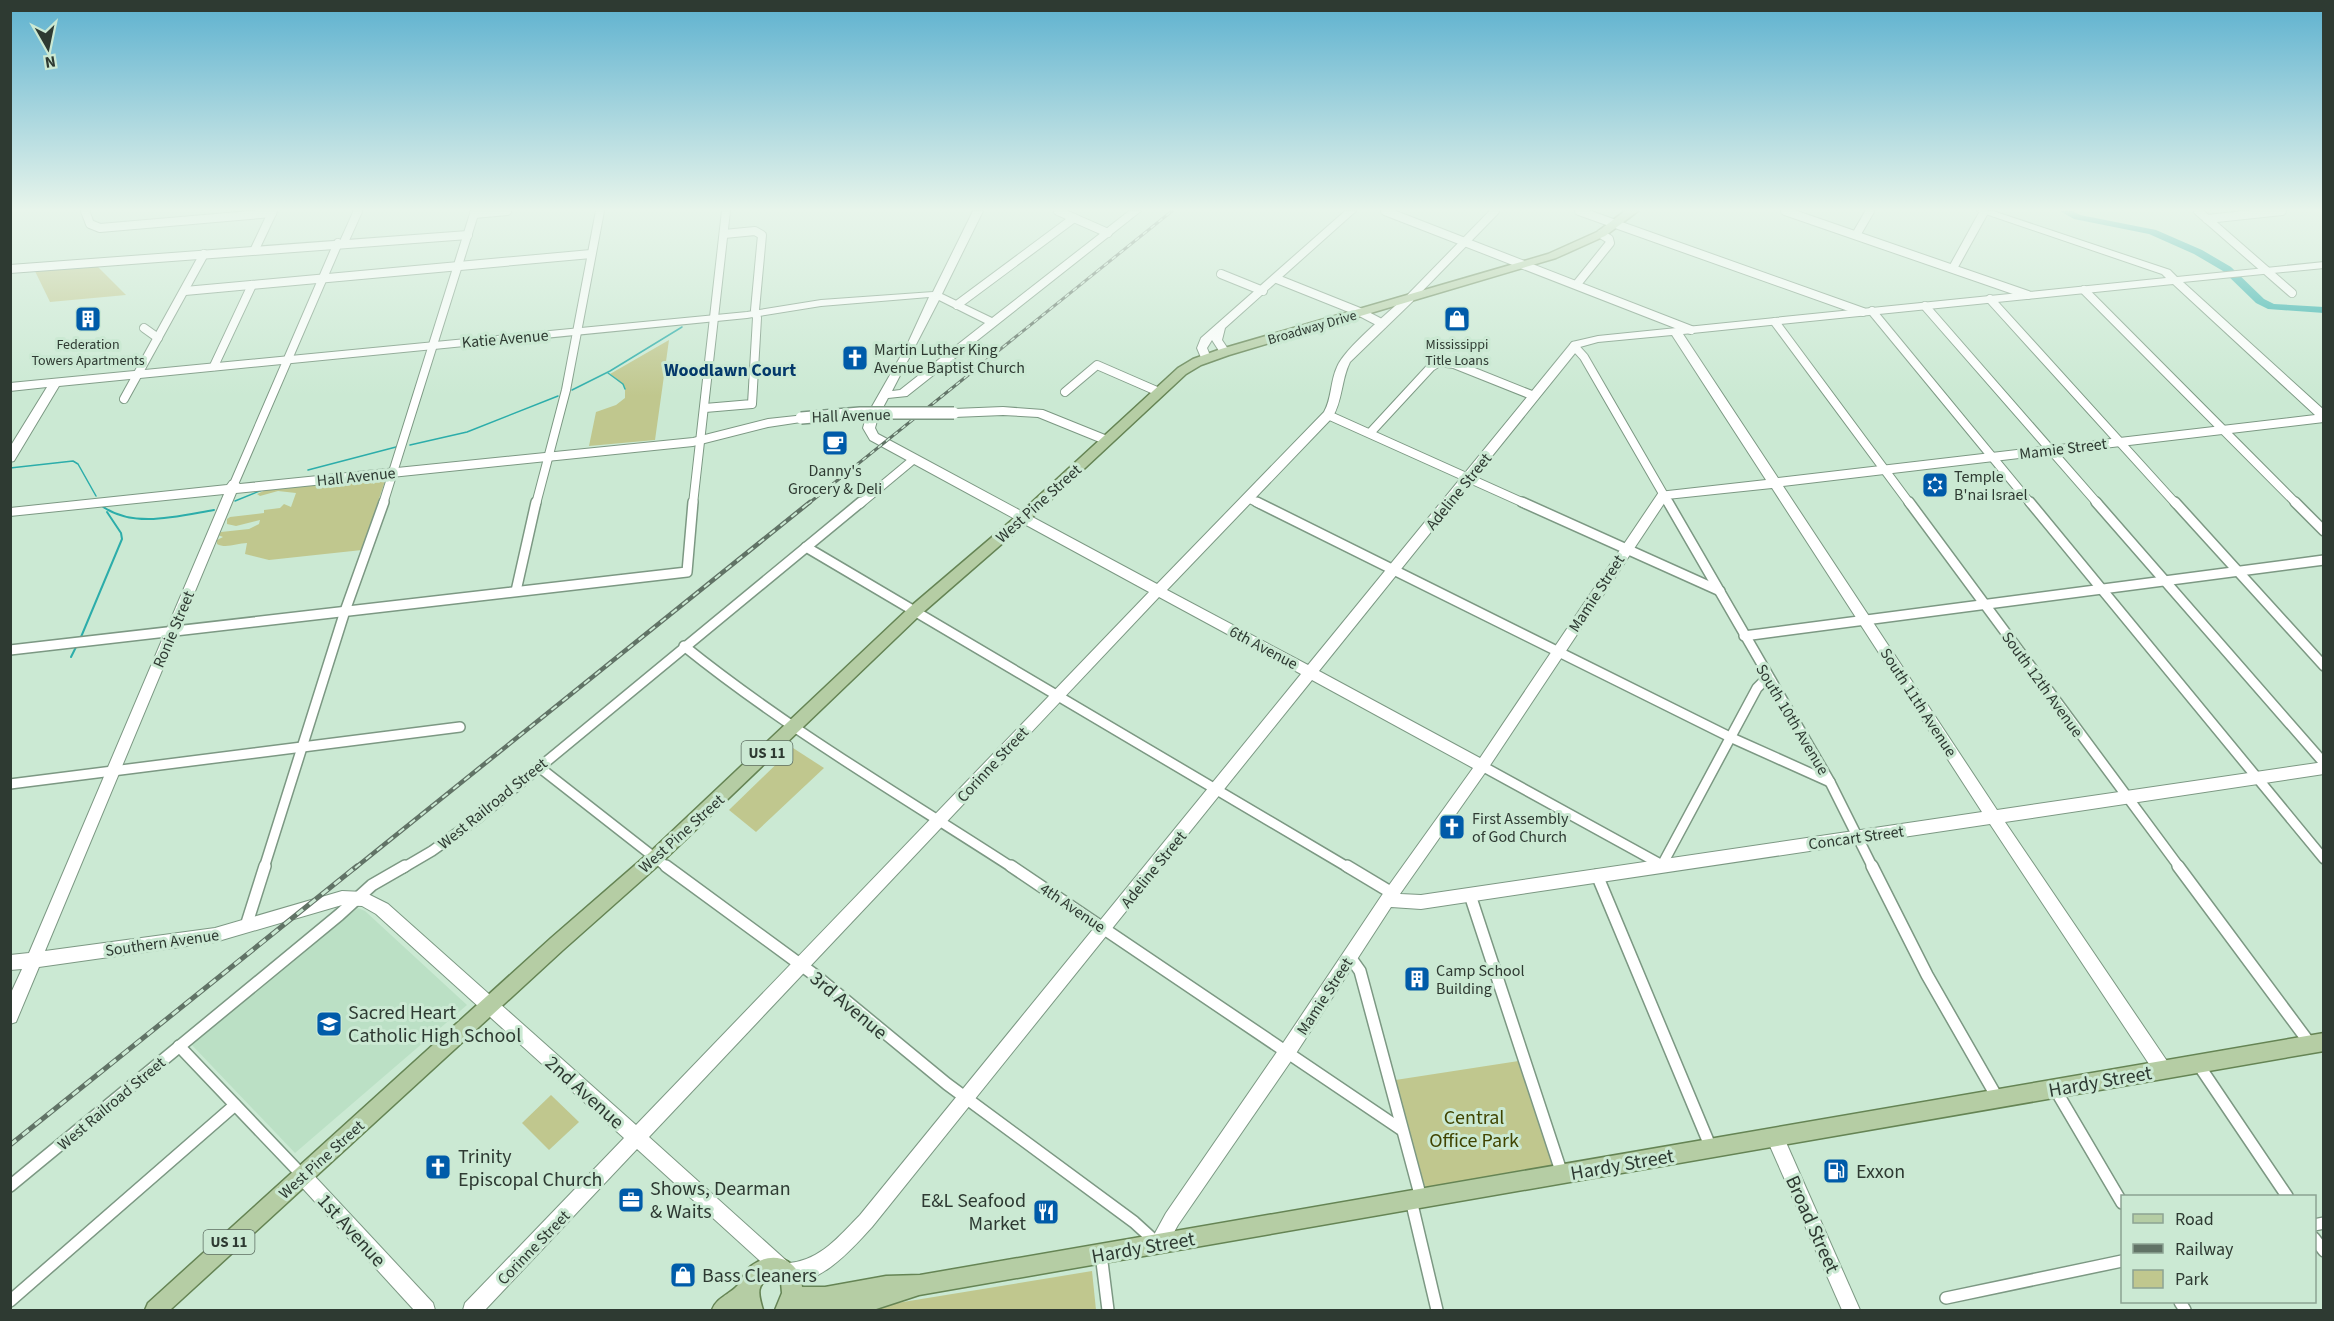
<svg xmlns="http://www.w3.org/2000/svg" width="2334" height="1321" font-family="'Source Sans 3',sans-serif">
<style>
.built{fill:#bbe0c5}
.green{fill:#c0c78e}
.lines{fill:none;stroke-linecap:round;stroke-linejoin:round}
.stream-far1{stroke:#2cadaa;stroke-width:1.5}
.stream{stroke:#2cadaa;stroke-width:2}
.river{fill:#2cadaa;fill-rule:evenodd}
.street-far2-casing{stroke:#7c9883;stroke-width:10}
.street-far1-casing{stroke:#7c9883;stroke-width:12}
.street-casing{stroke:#7c9883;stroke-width:14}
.secondary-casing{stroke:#7c9883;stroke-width:2}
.primary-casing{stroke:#658454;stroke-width:3}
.street-far2{stroke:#fff;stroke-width:8}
.street-far1{stroke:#fff;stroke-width:9}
.street{stroke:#fff;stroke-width:11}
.secondary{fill:#fff;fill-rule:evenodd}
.primary{fill:#b5cda4;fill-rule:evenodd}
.rail-far2-casing{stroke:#617366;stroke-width:3}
.rail-far1-casing{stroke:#617366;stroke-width:4.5}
.rail-casing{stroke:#617366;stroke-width:5}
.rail-far2{stroke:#cbe9d3;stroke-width:1.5;stroke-dasharray:5;stroke-linecap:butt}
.rail-far1{stroke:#cbe9d3;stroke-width:2;stroke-dasharray:7;stroke-linecap:butt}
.rail{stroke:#cbe9d3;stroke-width:3;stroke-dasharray:8;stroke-linecap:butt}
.secondary-bridge-casing{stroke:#7c9883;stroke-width:14;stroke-linecap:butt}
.secondary-bridge{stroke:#fff;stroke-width:11}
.labels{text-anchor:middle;stroke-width:6;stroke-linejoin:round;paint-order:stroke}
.far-street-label{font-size:14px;fill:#2e3a32;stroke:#cbe9d3}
.far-poi-label{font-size:14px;fill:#2e3a32;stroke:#cbe9d3}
.shield{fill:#cbe9d3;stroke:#5d6e62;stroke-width:1.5}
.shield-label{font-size:15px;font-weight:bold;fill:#2e3a32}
.street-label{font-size:16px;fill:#2e3a32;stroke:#cbe9d3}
.poi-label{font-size:16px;fill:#2e3a32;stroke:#cbe9d3;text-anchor:start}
.neighbourhood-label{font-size:18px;font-weight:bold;fill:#04396b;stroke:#cbe9d3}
.near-street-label{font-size:20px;fill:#2e3a32;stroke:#cbe9d3}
.near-poi-label{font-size:20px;fill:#2e3a32;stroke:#cbe9d3;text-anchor:start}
.near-park-label{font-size:20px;fill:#404401;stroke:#cbe9d3}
</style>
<rect width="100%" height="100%" fill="#cbe9d3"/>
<path class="built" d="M358,908L365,911L467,1005L295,1153L190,1043Z"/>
<g class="green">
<path d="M93,262L126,295L50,302L33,267Z"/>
<path d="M669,340L655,440L589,446L596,412L616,405L625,398V387L610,374Z"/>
<path d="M387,475L362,550L269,560L245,554L247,543C237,543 226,549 217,544V540L223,537L218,535L221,532L249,529L259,524L260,520L236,526L227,524V519L230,517L264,513V510L280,508L284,504L291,507L296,493L278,491L260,496L257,494L275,486L372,477L371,482L374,484L379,477Z"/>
<path d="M793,748L824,768L756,832L729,810Z"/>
<path d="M1525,1060L1562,1174L1421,1198L1389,1081Z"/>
<path d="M551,1095L579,1122L549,1150L522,1123Z"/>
<path d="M1092,1271L1096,1310H854Z"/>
</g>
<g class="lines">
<g class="stream-far1">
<path d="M608,373L623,384L625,389"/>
<path d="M572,390L610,371L682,327"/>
<path d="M410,445L467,432L558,396"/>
<path d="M10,468L73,461L78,464L96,496"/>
<path d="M308,470L396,447"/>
<path d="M235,501L262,490"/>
</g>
<g class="stream">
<path d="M102,506C133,529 179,516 214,510"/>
<path d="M81,637L122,539L121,533L107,512"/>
<path d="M71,657L76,647"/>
</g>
<path class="river" d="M2060,211H2073L2080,215L2156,230L2202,250L2231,267L2264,299L2274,304L2324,307V313L2268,309L2256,303L2223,271L2194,254L2149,234L2074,219Z"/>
<defs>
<g id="street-far2">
<path d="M85,211L90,224L100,228L272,213"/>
<path d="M1058,211L1108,233"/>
<path d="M1385,211L1691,330"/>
<path d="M1579,211L1863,312"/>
<path d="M1785,211L2028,295"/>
<path d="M2198,211L2292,293"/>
<path d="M474,214L507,211"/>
<path d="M2207,219L2282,211"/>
<path d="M1856,235L1870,211"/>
<path d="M344,242L358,211"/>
<path d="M255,249L273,211"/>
<path d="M1953,268L1984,212"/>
<path d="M10,269L468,235"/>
<path d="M1221,274L1263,291"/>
<path d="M1277,279L1362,313L1383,324"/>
<path d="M1577,284L1610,243L1609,239L1601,234"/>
<path d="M2084,290L2297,504"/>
<path d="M185,291L591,254"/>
<path d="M1409,299L1495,211"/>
<path d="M1990,299L2176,504"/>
<path d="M957,305L1074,218"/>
<path d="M1925,306L2098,504"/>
<path d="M1872,311L2031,504"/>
<path d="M1775,322L1910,504"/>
<path d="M144,328L158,338"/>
<path d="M1574,346L1584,357L1669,504"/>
<path d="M214,366L252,285"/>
<path d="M1065,392L1097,365L1159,392"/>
<path d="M124,399L204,254"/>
<path d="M705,408L752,404L757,318L755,310L762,235L755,231L724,234"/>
<path d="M1328,415L1526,504"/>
<path d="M1370,433L1431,367L1439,362L1454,364L1534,396"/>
<path d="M234,484L338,243"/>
<path d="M1248,498L1260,504"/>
<path d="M383,504L475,211"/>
<path d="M536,504L566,390L600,211"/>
<path d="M693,504L726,211"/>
<path d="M860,504L914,459"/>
</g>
<g id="street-far1">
<path d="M1257,502L1732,738L1830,782"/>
<path d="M1522,502L1720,591"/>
<path d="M1668,502L1830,782L1873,868"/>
<path d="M1909,502L2180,868"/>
<path d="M2030,502L2324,859"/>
<path d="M2096,502L2324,763"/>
<path d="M2175,502L2324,666"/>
<path d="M2295,502L2324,531"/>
<path d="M806,547L1349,868"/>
<path d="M516,591L536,502"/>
<path d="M1744,636L2324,560"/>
<path d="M684,646C787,729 902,796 1013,868"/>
<path d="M10,650L687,572L693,502"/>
<path d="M1482,766L1662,865L1757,688L1768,677"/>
<path d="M539,767L668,868"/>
<path d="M10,784L460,727"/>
<path d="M264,868L345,611L384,502"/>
<path d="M403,868L432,851L478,818L861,502"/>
</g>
<g id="street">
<path d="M666,866L816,976L947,1084L1134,1222L1157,1243"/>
<path d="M1011,866L1402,1130"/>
<path d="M1347,866L1392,893"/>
<path d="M1872,866L1927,975L1998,1099"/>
<path d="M2178,866L2311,1045"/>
<path d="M1597,875L1711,1148"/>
<path d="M1470,895L1562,1174"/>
<path d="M246,926L265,866"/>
<path d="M1350,957L1360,971L1421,1198"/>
<path d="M179,1046L302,1175"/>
<path d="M2198,1064L2287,1196"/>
<path d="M2055,1089L2122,1203"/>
<path d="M10,1186L339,915L372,885L405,866"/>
<path d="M1411,1200L1437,1310"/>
<path d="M2314,1225L2324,1223"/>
<path d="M2314,1238L2324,1251"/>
<path d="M1101,1254L1108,1310"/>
<path d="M1946,1298L2122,1261"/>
<path d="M10,1301L235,1105"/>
<path d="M2180,1302L2185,1310"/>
</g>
<g id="secondary">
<path d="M973,211H983L942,294L992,318L1129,211H1141L907,396L888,398L878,417L875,428L878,434L1157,584L1324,412C1332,398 1330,382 1337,367C1344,349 1389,312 1405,297H1413V301L1350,362C1341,380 1343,400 1332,418L1167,590L1308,665L1572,342L1598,336L2166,278L2162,274L1977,211H1993L2170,270L2177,277L2324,262V268L2183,282L2324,410V422L1783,486L1997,810L2324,762V774L2005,822L2169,1064L2171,1070L2169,1076L2163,1078L2157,1076L1990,824L1421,909L1391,907L1293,1058L1178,1225L1164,1250L1158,1253L1152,1250L1149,1244L1166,1213L1281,1046L1382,895L1473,768L1312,680L872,1227C852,1249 814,1293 780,1279L637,1149L485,1310H463L465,1303L624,1138L376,914L362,906L342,905L215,942L39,967L16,1022L10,1024V995L22,969L10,970V955L29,953L224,494L10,516V508L227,485L230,481L234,480L240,484L693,438L768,419L805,415V421L801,422L768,427L693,446L236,493L45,951L215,928L342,891L364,892L388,904L636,1125L1149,592L870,440L863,428L866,417L907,345L929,297L821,306L747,318L59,386L14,461L10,462V447L47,387L10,391V383L747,312L821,300L933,292ZM2173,284L2315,415L1778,478L1683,334ZM939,300L985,323L900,390L892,391ZM1672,335L1766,480L1659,492L1480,758L1319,671L1580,347L1598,342ZM1772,488L1982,812L1421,895L1400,894L1487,770L1667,499ZM1159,597L1301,674L860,1215C839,1236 821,1260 789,1263L649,1137Z"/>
<path d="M1345,211H1356L1225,328L1222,340L1230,352L1229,354H1221L1212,340L1207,348L1211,358L1206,362L1202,360L1197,348L1201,338Z"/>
<path d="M1003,407L1043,410L1110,437L1112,440L1106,444L1102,443L1038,417L1003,415L954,417L948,413L954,409Z"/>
<path d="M1775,1128L1781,1131L1860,1310H1842L1766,1137L1769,1131Z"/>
<path d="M302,1166L308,1169L433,1303L435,1310H414L296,1181L293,1175L296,1169Z"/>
</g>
<g id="primary">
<path d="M1625,211H1638L1605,236L1556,258L1229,355L1201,365L1186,374L1028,521L920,615L661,863L563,950L170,1310H145L148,1303L551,938L649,853L910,607L1018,515L1178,368L1193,359L1221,349L1548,254L1597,232Z"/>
<path d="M2324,1033V1051L919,1295L873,1310H775L782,1293L781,1282L773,1278C754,1283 759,1296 763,1310H712C717,1297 729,1295 738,1285C743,1279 744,1271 751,1266C773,1249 800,1259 802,1287H825L886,1276L920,1275Z"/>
</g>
</defs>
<use href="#street-far2" class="street-far2-casing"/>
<use href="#street-far1" class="street-far1-casing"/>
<use href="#street" class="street-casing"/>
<use href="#secondary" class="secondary-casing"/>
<use href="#primary" class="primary-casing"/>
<use href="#street-far2" class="street-far2"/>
<use href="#street-far1" class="street-far1"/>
<use href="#street" class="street"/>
<use href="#secondary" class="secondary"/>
<use href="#primary" class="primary"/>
<defs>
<path id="rail-far2" d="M808,504L1172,211"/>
<path id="rail-far1" d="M355,868L810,502"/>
<path id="rail" d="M10,1145L357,866"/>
</defs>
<use href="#rail-far2" class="rail-far2-casing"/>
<use href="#rail-far1" class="rail-far1-casing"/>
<use href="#rail" class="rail-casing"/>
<use href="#rail-far2" class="rail-far2"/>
<use href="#rail-far1" class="rail-far1"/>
<use href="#rail" class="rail"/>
<defs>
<path id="secondary-bridge" d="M801,418L860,413H954"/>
</defs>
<use href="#secondary-bridge" class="secondary-bridge-casing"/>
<use href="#secondary-bridge" class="secondary-bridge"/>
</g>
<linearGradient id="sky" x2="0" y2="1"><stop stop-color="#5db1cf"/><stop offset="0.53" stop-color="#e8f5eb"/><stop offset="1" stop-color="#e8f5eb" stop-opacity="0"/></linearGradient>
<rect width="2334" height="396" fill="url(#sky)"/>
<defs>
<symbol id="building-square" viewBox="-11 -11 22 22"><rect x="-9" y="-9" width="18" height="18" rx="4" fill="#005ba9" stroke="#cbe9d3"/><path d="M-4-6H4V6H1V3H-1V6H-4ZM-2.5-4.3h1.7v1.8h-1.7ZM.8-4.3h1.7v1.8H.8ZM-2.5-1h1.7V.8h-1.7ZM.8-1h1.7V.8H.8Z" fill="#fff"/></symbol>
<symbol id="shop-square" viewBox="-11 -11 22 22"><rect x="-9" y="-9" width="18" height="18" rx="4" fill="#005ba9" stroke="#cbe9d3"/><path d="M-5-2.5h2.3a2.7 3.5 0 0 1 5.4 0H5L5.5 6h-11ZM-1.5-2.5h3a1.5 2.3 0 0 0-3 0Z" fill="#fff"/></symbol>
<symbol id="church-square" viewBox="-11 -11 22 22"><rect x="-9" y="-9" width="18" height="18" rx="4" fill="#005ba9" stroke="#cbe9d3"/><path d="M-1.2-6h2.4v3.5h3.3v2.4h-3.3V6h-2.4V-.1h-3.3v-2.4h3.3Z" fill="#fff"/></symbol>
<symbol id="cafe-square" viewBox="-11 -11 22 22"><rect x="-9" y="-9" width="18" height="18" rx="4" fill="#005ba9" stroke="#cbe9d3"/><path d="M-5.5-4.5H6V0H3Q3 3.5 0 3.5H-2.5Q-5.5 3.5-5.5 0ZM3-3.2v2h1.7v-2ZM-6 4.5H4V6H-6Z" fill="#fff"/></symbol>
<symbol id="synagogue-square" viewBox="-11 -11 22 22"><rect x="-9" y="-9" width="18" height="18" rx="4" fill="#005ba9" stroke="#cbe9d3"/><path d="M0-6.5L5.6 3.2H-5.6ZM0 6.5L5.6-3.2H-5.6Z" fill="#fff"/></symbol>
<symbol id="school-square" viewBox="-11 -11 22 22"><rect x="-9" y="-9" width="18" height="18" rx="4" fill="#005ba9" stroke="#cbe9d3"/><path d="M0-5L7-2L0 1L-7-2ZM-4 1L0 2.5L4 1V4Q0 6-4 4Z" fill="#fff"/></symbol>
<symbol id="fuel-square" viewBox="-11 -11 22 22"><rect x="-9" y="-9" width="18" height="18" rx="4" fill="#005ba9" stroke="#cbe9d3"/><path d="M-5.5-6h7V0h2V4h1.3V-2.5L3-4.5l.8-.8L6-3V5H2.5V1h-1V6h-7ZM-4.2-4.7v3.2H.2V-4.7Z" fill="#fff"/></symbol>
<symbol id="office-square" viewBox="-11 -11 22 22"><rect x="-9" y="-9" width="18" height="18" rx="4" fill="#005ba9" stroke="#cbe9d3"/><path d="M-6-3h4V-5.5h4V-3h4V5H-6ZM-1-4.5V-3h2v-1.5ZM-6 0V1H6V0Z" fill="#fff"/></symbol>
<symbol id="restaurant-square" viewBox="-11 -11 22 22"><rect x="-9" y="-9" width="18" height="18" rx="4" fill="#005ba9" stroke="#cbe9d3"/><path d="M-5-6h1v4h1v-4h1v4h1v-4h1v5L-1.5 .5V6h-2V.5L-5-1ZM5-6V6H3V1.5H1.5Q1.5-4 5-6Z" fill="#fff"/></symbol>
</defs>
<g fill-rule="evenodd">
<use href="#building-square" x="73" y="304" width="30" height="30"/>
<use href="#shop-square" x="1442" y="304" width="30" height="30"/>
<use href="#church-square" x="840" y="343" width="30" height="30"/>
<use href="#cafe-square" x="820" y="428" width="30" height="30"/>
<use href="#synagogue-square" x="1920" y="470" width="30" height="30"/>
<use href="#church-square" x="1437" y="812" width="30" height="30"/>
<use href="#building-square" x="1402" y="964" width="30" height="30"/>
<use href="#school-square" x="314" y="1009" width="30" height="30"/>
<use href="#church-square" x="423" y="1152" width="30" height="30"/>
<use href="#fuel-square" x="1821" y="1156" width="30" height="30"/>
<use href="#office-square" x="616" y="1185" width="30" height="30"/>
<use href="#restaurant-square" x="1031" y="1197" width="30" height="30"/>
<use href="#shop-square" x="668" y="1260" width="30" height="30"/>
</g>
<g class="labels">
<g class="far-street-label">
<text transform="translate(1312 327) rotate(-16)" y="5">Broadway Drive</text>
</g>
<g class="far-poi-label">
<text x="88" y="349">Federation<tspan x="88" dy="16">Towers Apartments</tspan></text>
<text x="1457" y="349">Mississippi<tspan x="1457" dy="16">Title Loans</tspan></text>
</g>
<g class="shield">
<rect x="741.5" y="741" width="51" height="24" rx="4.5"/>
<rect x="203.5" y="1230" width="51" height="24" rx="4.5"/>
</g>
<g class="shield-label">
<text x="767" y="758">US 11</text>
<text x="229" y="1247">US 11</text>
</g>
<g class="street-label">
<text transform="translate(505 338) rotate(-5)" y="6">Katie Avenue</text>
<text transform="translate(851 415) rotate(-2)" y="6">Hall Avenue</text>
<text transform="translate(2063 448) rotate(-7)" y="6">Mamie Street</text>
<text transform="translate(356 476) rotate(-6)" y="6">Hall Avenue</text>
<text transform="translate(1458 491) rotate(-51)" y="6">Adeline Street</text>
<text transform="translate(1038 503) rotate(-42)" y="6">West Pine Street</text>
<text transform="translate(1596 593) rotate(-57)" y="6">Mamie Street</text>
<text transform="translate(173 629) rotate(-67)" y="6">Ronie Street</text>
<text transform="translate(1264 647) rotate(28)" y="6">6th Avenue</text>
<text transform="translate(2043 684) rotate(54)" y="6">South 12th Avenue</text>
<text transform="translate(1919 702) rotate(57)" y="6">South 11th Avenue</text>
<text transform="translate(1793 719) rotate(59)" y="6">South 10th Avenue</text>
<text transform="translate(992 764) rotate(-47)" y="6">Corinne Street</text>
<text transform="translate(492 803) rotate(-39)" y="6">West Railroad Street</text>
<text transform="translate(681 833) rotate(-42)" y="6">West Pine Street</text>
<text transform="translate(1856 837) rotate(-8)" y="6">Concart Street</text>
<text transform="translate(1153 869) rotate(-51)" y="6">Adeline Street</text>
<text transform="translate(1073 907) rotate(34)" y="6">4th Avenue</text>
<text transform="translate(162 942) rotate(-8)" y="6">Southern Avenue</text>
<text transform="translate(1324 996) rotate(-57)" y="6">Mamie Street</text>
<text transform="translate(111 1103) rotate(-40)" y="6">West Railroad Street</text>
<text transform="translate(321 1159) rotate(-42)" y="6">West Pine Street</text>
<text transform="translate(533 1247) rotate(-46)" y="6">Corinne Street</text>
</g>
<g class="poi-label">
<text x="874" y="355">Martin Luther King<tspan x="874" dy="18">Avenue Baptist Church</tspan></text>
<text x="835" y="476" text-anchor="middle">Danny's<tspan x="835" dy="18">Grocery &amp; Deli</tspan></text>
<text x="1954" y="482">Temple<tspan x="1954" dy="18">B'nai Israel</tspan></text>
<text x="1472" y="824">First Assembly<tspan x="1472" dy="18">of God Church</tspan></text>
<text x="1436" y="976">Camp School<tspan x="1436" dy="18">Building</tspan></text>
</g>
<g class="neighbourhood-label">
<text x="730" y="376">Woodlawn Court</text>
</g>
<g class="near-street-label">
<text transform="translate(849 1005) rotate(40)" y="7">3rd Avenue</text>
<text transform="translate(2100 1081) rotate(-10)" y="7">Hardy Street</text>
<text transform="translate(585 1092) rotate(42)" y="7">2nd Avenue</text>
<text transform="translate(1622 1164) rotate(-10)" y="7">Hardy Street</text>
<text transform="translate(1813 1224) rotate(66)" y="7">Broad Street</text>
<text transform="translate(352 1230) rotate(48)" y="7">1st Avenue</text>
<text transform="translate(1143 1247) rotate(-10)" y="7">Hardy Street</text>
</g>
<g class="near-poi-label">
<text x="348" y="1019">Sacred Heart<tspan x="348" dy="23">Catholic High School</tspan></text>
<text x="458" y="1163">Trinity<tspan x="458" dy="23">Episcopal Church</tspan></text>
<text x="1856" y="1178">Exxon</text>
<text x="650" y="1195">Shows, Dearman<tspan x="650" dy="23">&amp; Waits</tspan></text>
<text x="1026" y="1207" text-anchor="end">E&amp;L Seafood<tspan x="1026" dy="23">Market</tspan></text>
<text x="702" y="1282">Bass Cleaners</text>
</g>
<g class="near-park-label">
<text x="1474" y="1124">Central<tspan x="1474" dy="23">Office Park</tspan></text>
</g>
</g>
<rect width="2334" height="1321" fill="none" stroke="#2e3a32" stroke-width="24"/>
<rect x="2121" y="1195" width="195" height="108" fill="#cbe9d3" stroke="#8ca393" stroke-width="1.5"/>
<rect x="2133" y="1214" width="30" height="9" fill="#b5cda4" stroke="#8ca393" stroke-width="1.5"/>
<text x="2175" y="1225" font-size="18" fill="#2e3a32">Road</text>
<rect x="2133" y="1244" width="30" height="9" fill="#617366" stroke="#8ca393" stroke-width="1.5"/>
<text x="2175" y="1255" font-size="18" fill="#2e3a32">Railway</text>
<rect x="2133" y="1270" width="30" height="18" fill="#c0c78e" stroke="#8ca393" stroke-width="1.5"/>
<text x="2175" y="1285" font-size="18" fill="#2e3a32">Park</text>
<g transform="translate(48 48) rotate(171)" stroke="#cbe9d3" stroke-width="4.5" paint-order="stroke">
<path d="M0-4.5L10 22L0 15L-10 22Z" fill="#2e3a32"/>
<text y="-9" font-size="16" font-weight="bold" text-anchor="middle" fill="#2e3a32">N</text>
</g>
</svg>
